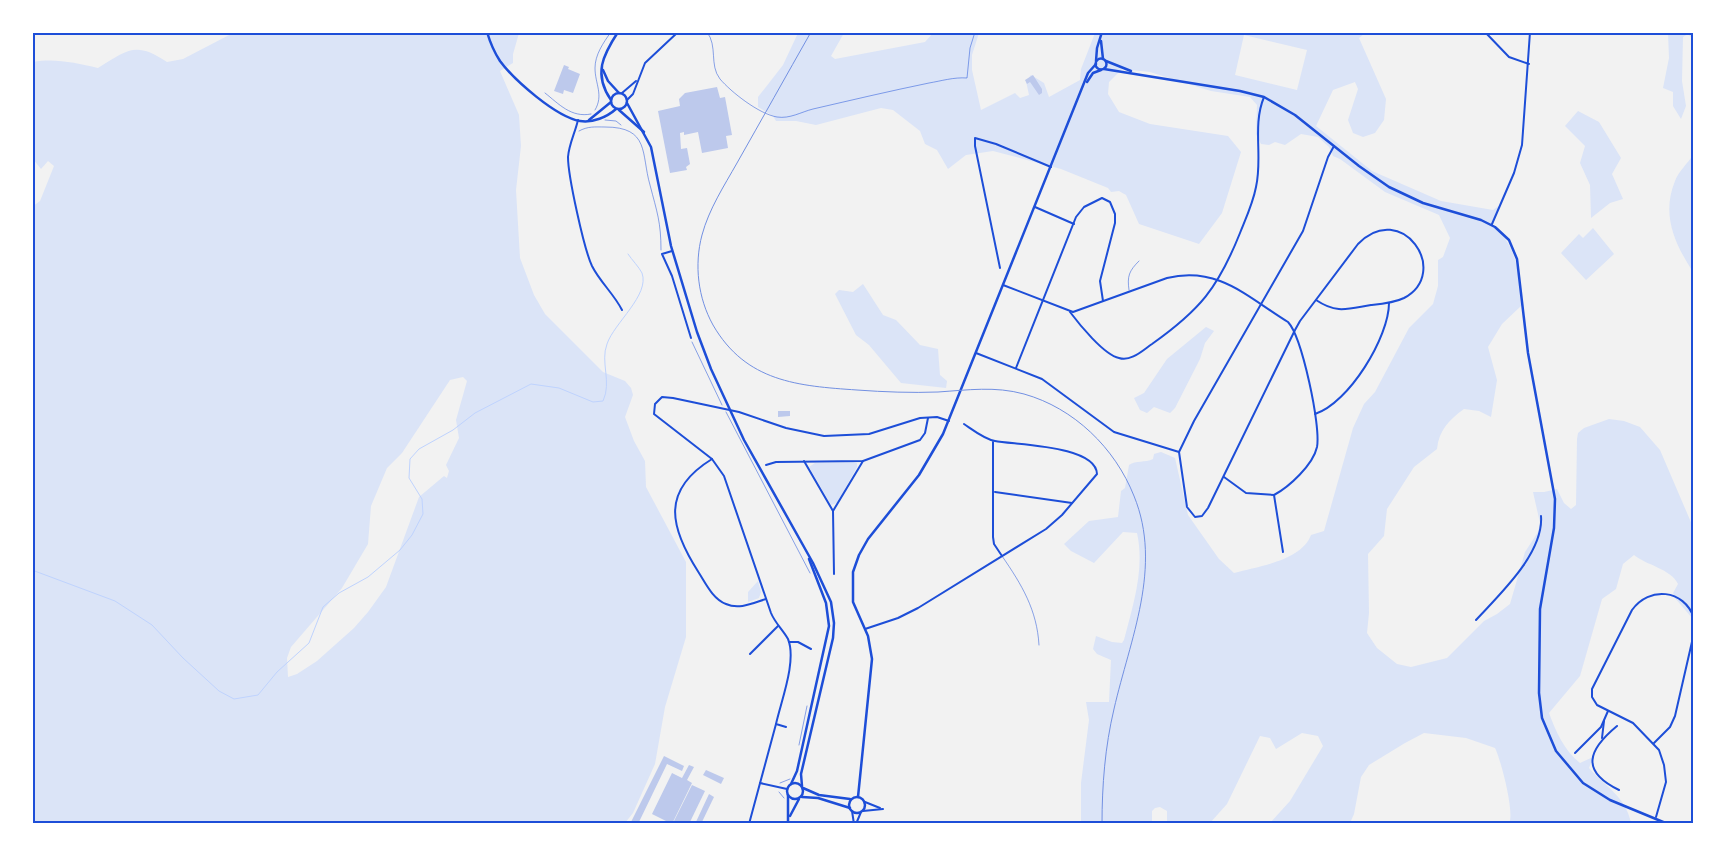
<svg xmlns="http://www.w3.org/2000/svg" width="1726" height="856" font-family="'Open Sans',sans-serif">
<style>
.green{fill:#dbe4f7;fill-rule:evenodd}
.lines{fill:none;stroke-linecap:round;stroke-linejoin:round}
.stream{stroke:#bfd3fe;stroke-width:1}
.building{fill:#bdc9ec}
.path{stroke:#1d4ed8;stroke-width:0.5}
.service{stroke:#1d4ed8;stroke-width:0.5}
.minor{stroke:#1d4ed8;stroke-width:2}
.tertiary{stroke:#1d4ed8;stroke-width:2.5}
.secondary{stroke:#1d4ed8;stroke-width:2.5}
.primary{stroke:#1d4ed8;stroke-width:2.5}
.rail{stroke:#7290e2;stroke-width:1}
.neatline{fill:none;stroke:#1d4ed8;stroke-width:2}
</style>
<rect width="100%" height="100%" fill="#f2f2f2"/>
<g class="green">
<path d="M1281,32L1365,33L1359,38L1386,99L1384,120L1375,133L1363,137L1353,133L1348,120L1358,89L1355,82L1333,90L1316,126L1372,171L1441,201L1493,210L1500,205L1491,224C1519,247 1518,272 1521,306L1502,324L1488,347L1497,380L1491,417L1479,411L1464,409C1449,420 1439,430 1437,449L1414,467L1387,509L1384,536L1368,554L1369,613L1367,633L1377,648L1397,664L1411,667L1447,658L1484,621L1497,614L1510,604L1525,552L1538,532L1540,523L1533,492H1544L1557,489L1564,503L1571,509L1576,505L1577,439L1578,433L1584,428L1609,419L1624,421L1640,427L1660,450L1693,527V619L1674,597L1673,593L1678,584C1671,569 1646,565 1634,555L1623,564L1616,589L1602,599L1580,676L1549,713C1556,732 1564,750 1580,763L1593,757L1589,768C1606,787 1626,797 1631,823H1509C1515,814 1501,760 1495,748L1466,738L1424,733L1405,743L1369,765L1361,777L1354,814L1350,823H1270L1290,801L1323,746L1318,736L1302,733L1276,749L1270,738L1260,736L1227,804L1210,823H1167V811L1160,807L1155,808L1152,811V823H1081V783L1089,720L1086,702H1109L1111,660L1097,654L1093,649L1096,636L1112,642L1122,643L1124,640C1133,605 1145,569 1137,533L1123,532L1094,563L1071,551L1064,544L1089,521L1118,517L1121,491L1125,488L1129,465C1136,460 1145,463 1153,459L1154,454L1161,452L1175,458L1188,515L1219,559L1234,573C1259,566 1301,561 1311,535L1324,531L1353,428L1364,404L1375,392L1409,328L1433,304L1438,286V260L1443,257L1450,238L1439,215L1385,192L1340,159L1333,156L1329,147L1318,137L1301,134L1285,145L1275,142L1269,145L1261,144L1256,134L1257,105L1250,97L1211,91L1150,72L1122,69L1109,82L1108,94L1119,112L1150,124L1228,136L1241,152L1222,213L1199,244L1139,224L1126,195L1119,191L1111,192L1108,188L1061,169L993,151L966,155L948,169L937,150L925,144L920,131L893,110L881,108L816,125L796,121H776L773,116L758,107V97L783,65L798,33H844L831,56L835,59L925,42L933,33H979L972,55V70L981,110L1015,93L1020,98L1029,95L1026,81L1031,75L1044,83L1049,97L1080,80L1081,69L1095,33ZM1244,35L1307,50L1297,90L1235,75Z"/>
<path d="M233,33H519L513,54V63L500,71L519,115L521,146L516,190L520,258L534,295L545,314L603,372L625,381L631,388L633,395L625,417L634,441L645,461L646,487L686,562V637L665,707L655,764L633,813L625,823H33L32,207L40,201L54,166L48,161L41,169L33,159V62C55,58 76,63 98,68C128,50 135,41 167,62L183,59ZM463,377L467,381L456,420L459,438L446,465L449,471L447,478L444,476L419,497L386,587L368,612L354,628L317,661L297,674L288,677L287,658L291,647L342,588L368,544L371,506L387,468L402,453L450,380Z"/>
<path d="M1668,33H1693V39L1688,34L1683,37L1682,81L1686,106L1681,119L1673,106V92L1663,88L1669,58Z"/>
<path d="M1578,111L1599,122L1621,158L1612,174L1623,199L1610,203L1591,218L1590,185L1580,163L1585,146L1565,126Z"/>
<path d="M1693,155H1694L1693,272C1675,244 1661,215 1675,181C1678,172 1688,163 1693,155Z"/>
<path d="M1593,228L1614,254L1586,280L1561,253L1579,234L1583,238Z"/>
<path d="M863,284L883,315L896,320L920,345L938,349L940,375L947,381L946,388L901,383L869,345L856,335L835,294L839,290L853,292Z"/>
<path d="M1206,327L1214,331L1205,343L1200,359L1175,408L1170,413L1154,407L1147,413L1140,410L1134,398L1144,393L1167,359Z"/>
<path d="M853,462L857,463V467L837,503L831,505L809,467L815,463Z"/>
<path d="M758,581L761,592L759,598L748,602V592Z"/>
</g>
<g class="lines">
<g class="stream">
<path d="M1691,32L1694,36"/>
<path d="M32,570L115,601L152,625L183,658L219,691L234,699L258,695L277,672L309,643L323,607L339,593L368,577L400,550L412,535L423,514L422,499L409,478L410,459L419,449L453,430L475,413L531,384L559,388L593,402L603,401C612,382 600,362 607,344C614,323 650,295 642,273C639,267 632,260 628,254"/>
</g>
</g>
<g class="building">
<path d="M564,65L569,67L568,69L580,74L573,93L564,90L563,94L554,91Z"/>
<path d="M1033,75L1042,89V93L1039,95L1030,82L1027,84L1025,80Z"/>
<path d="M717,87L720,98L725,97L732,135L726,136L728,148L702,153L698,132L684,135V132L680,133L681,149L687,148L690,164L686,167L687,170L670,173L658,111L680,106L679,99L685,93Z"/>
<path d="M778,411H790V416L778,417Z"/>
<path d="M664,756L684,766L682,771L667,764L638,824H630Z"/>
<path d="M689,765L694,767L687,780L692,783L672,824L652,814L672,773L682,778Z"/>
<path d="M706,770L724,778L721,784L703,775Z"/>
<path d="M692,785L705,791L689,824H679L674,821Z"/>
<path d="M709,794L714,797L701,824H695Z"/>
</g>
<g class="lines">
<g class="path">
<path d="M545,93C559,104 571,118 591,114"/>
<path d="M595,110C604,95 595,84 595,68C595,55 603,43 611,32"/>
<path d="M605,120L616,121L621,125"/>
<path d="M579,131C588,126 595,127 605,127C650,127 641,154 650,185C657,212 661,222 661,250"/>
<path d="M692,342L722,405"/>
<path d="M726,412L810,573"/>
<path d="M799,745L807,706"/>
<path d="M780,783L790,779"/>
<path d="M779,792L784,798"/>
</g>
<g class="service">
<path d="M707,32C718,46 709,65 720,79C731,92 759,114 777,117C790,119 801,112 813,109C852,100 890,91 929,83C941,81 954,77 967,78L970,48L975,32"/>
<path d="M1129,290C1127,276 1129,271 1139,261"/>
<path d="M1002,556C1022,585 1037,610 1039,645"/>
</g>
<g class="minor">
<path d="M1485,32L1509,57L1529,64"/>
<path d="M622,93L636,81"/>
<path d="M627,100L633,94L645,63L678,32"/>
<path d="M578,120C575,133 569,144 568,157C568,176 584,249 592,266C600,282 614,294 622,310"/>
<path d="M1035,207L1074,224"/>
<path d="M1492,224L1514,173L1522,145L1530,32"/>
<path d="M672,251L662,254L672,276L691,338"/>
<path d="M1000,268L975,146V138L996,144L1051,167"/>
<path d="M1003,285L1073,312L1167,278C1218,266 1246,296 1288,322C1302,337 1321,426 1317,447C1313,465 1289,487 1274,495L1246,493L1224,477"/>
<path d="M1316,300C1337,314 1347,309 1371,305C1382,304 1394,303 1404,298C1452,272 1401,199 1358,244L1300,321L1295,330L1208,508L1202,516L1195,517L1187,507L1179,452L1194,421L1303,231L1328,157L1334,146"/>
<path d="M1070,312C1079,324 1104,355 1119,358C1131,362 1143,350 1152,344C1200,310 1218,288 1240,233C1246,218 1253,203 1256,187C1263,157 1252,126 1264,97"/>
<path d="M976,353L1042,379L1114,432L1179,452"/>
<path d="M1016,368L1076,217L1084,207L1102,198L1110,202L1115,214V223L1100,281L1103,301"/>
<path d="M1315,414C1349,403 1389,337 1389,303"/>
<path d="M993,442V537L994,544L1002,556"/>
<path d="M712,459C660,491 670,528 699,573C706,584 713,599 726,604C739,610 753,603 766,599"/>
<path d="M804,461L833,511L834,574"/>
<path d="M766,465L776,462L863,461L920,440L925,433L928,418"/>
<path d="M995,492L1072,503"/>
<path d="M1274,495L1283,552"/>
<path d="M833,511L863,461"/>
<path d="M1476,620C1500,594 1544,553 1541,516"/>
<path d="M865,629L898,618L918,608L1046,529L1062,515L1097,474C1096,445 1015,445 995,441C984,439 973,430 964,424"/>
<path d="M789,642H798L811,649"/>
<path d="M750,654L778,626"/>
<path d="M1617,726C1588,750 1580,771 1619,790"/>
<path d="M786,727L776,724C781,701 797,661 788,639C783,630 775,623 771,613L724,476L712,459L654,414L655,404L662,397L673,398L739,412L786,428L824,436L869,434L920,418L937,417L949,421"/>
<path d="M1602,738L1604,721"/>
<path d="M1654,743L1670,727L1675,716L1694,633"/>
<path d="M1575,753L1601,727L1608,711"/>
<path d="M760,783L787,789"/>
<path d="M865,802L880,808"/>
<path d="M852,811L854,824"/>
<path d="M863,811L883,809"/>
<path d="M1656,817L1666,782L1664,765L1659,750L1633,723L1597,705L1592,697V689L1632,610C1649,586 1684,589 1694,618"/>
<path d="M749,824L776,724"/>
<path d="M856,824L861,812"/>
</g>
<g class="tertiary">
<path d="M1101,41L1103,59"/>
<path d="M1096,61L1097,48L1102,32"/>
</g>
<g class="secondary">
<path d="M487,32C490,42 494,52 500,61C514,80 556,117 580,121C593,123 607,117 616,109"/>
<circle cx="1101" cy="64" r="5.5"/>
<path d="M1106,61L1131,71"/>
<path d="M1104,69L1240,91L1264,97L1295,115L1359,166L1389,187L1423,203L1481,220L1495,227L1509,240L1517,259L1528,353L1555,499L1554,528L1540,609L1539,693L1542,718L1556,751L1583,783L1610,800L1668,824"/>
<path d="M1087,82L1093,73L1101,70"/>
<path d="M589,120L611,102"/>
<path d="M803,788L819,795L850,799"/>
<path d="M802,797L818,798L850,808"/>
<path d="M858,797L872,659L868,636L853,602V572L859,555L868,539L919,475L943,434L1088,73L1096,64"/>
<circle cx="857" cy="805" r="8"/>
</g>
<g class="primary">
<path d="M603,70L608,81L619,93"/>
<circle cx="619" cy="101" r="8"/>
<path d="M611,100C593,74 603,55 618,32"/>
<path d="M627,103L651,147L671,246L697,332L711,369L744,440L813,563L831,602L834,623L833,638L801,774L802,786"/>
<path d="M619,110L644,132"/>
<circle cx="795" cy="791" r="8"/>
<path d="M791,784L797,771L829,626L826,603L809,559"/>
<path d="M788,795V824"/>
<path d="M790,816L799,799"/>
</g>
<path class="rail" d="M811,32C786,76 762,119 737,163C724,186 709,209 702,235C694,265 698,298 713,325C746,382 798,386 857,390C884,392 912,393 938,392C968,390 995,386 1024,394C1074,408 1115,448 1134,496C1163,567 1130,639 1114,709C1105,747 1102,785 1102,824"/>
</g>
<rect width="1726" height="856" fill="none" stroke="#ffffff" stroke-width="68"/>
<rect x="34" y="34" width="1658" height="788" class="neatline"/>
</svg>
